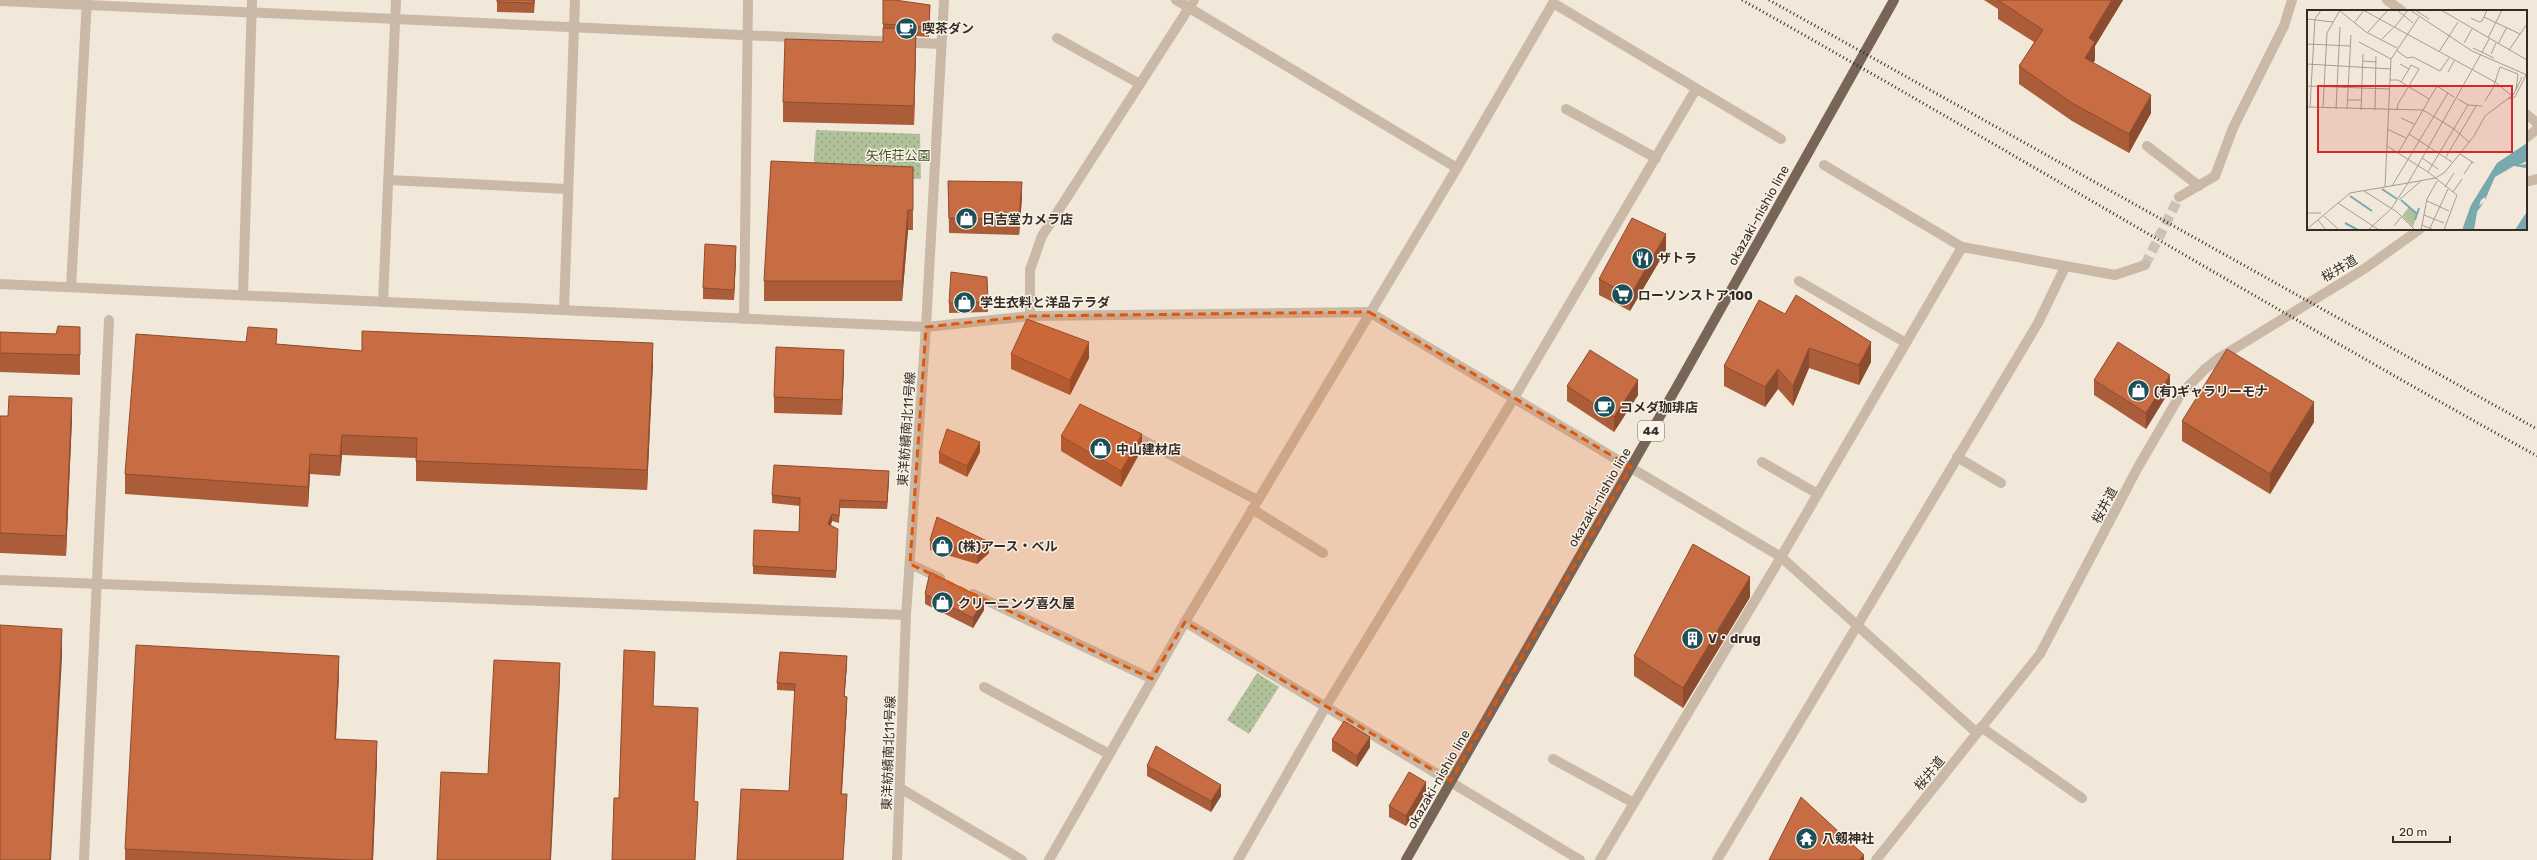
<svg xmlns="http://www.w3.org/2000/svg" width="2537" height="860" font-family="Rubik,'Noto Sans JP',sans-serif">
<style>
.park{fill:url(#park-dots)}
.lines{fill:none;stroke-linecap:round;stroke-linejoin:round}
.minor-tunnel{stroke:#ccc2b6;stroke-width:10;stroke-dasharray:10 5;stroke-linecap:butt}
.minor{stroke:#cab9a6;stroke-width:10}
.major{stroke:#786558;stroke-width:10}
.rail{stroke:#352c27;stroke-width:3;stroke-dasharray:1 3;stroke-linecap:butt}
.wall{fill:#ab5d3a}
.shaded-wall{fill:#8b4c2f}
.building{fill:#c76c43;stroke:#8b4c2f}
.marked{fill:#df570d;fill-opacity:0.2;stroke:#df570d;stroke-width:3;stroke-dasharray:8 5;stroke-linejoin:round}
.labels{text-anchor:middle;stroke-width:3;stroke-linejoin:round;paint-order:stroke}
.shield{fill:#f9f2e6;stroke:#706760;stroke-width:1}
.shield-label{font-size:12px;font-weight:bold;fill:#352c27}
.poi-label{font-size:13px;font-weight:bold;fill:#352c27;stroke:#f9f2e6;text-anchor:start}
.park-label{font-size:13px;fill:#42542a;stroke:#f9f2e6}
.street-label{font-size:13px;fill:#352c27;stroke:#f9f2e6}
.inset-river{fill:none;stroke:#78a9af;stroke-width:2}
.inset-road{fill:none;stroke:#a69d92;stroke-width:1}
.view{fill:#d62828;fill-opacity:0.15;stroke:#d62828;stroke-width:2}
.inset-edge{fill:none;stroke:#352c27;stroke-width:2}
</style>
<defs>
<pattern id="park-dots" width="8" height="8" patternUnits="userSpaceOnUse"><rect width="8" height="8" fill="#b1c19a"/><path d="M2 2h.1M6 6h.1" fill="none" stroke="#919d7e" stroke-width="1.8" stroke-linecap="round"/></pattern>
</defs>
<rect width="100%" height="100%" fill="#f2e8da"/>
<g class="park">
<path d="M816,130L920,134L921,179L813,172Z"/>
<path d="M1257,673L1279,687L1249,734L1227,720Z"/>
</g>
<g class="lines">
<path class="minor-tunnel" d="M2145,265L2179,197"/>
<g class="minor">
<path d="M1176,0L1457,168"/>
<path d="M2387,0L2402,11"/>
<path d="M0,1L941,44"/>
<path d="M1057,38L1140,84"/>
<path d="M1566,109L1656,158"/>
<path d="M2526,114L2537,123"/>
<path d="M2526,138L2537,129"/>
<path d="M2147,146L2199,186"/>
<path d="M1824,165L1962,247L2115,275L2145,265"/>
<path d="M389,180L567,189"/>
<path d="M2526,182L2537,179"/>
<path d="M2179,197L2215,176L2233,128L2284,26L2292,0"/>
<path d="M1799,281L1906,343"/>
<path d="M0,284L926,327L1030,316L1369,312L1781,557L1977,733"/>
<path d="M71,287L87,0"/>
<path d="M243,295L252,0"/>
<path d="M383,302L396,0"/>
<path d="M564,310L575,0"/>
<path d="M1030,316V270L1042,236L1194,0"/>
<path d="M744,319L748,0"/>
<path d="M1131,434L1257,500"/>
<path d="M1957,457L2001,483"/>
<path d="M1762,462L1818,494"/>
<path d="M1252,509L1323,553"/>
<path d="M910,564L940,578"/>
<path d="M0,580L906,615"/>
<path d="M973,594L1152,679"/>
<path d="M1185,622L1580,860"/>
<path d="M984,687L1109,754"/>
<path d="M1981,727L2082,798"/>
<path d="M1553,759L1634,803"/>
<path d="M900,788L1022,860"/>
<path d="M84,860L109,320"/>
<path d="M897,860L906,615L926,327L944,0"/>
<path d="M1049,860L1185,622L1457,168L1553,3L1781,139"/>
<path d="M1238,860L1326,706L1514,398L1696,89"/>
<path d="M1600,860L1781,557L1962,247"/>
<path d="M1717,860L2038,323L2065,267"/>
<path d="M1876,860L2040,654L2137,469L2180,395L2204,370L2219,358L2364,269L2420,229"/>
</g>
<path class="major" d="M1406,860L1679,383L1894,0"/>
<g class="rail">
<path d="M1742,0C2009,150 2270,308 2537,456"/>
<path d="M1769,0L2537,429"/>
</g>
</g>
<g class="wall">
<path d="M497,0H535L534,13L497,12Z"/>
<path d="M883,0L930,5L929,37L916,36L914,125L783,122V102L883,42Z"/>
<path d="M1984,0H2123L2095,46V60L2093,63L2151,113L2129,153L2072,121L2019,84V66L2034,42L1998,19V9Z"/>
<path d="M913,167V230H908L902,301H764V281Z"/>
<path d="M948,181L1022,197L1019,235L949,233Z"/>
<path d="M1666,250L1630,311L1599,295V279Z"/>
<path d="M736,256L734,300L703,299V288Z"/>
<path d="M1759,300L1871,362L1859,385L1809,368L1793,406L1778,389L1765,407L1724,386V366Z"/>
<path d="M988,302V312L949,313V303Z"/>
<path d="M0,332L80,347V375L0,372Z"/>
<path d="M277,344L362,351L653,363L647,490L416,481V458L342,455L340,476L310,474L308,507L125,494V474Z"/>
<path d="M1011,354L1089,358L1070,395L1011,369Z"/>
<path d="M844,365L842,415L774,413V397Z"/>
<path d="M2094,380L2170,390L2146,429L2094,395Z"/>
<path d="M1567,386L1638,395L1614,432L1567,401Z"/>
<path d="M0,416L72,418L66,556L0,553Z"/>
<path d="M2182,421L2314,422L2270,494L2182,441Z"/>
<path d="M1061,436L1142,449L1121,487L1061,451Z"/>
<path d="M980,452L967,477L939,463V453Z"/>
<path d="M889,479L887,509L840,508L839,523L832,521L831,525L838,536L836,578L753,574V566L799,532L800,506L772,503V495Z"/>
<path d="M930,540L989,553L977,564L930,550Z"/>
<path d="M925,594L984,610L973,628L925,604Z"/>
<path d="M1750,597L1683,708L1634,676V656Z"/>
<path d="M847,664L844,696L847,704L842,794L847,802L789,791L795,691L777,690V683Z"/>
<path d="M339,673L336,739L377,758L373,860H125V849Z"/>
<path d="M1332,740L1370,747L1357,767L1332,751Z"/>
<path d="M1147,766L1221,796L1211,812L1147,776Z"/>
<path d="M1426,792L1406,826L1389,817V806Z"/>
</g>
<g class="shaded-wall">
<path d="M2112,0H2123L2095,46V60L2085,76V58L2089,38Z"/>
<path d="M916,29V49L914,125V106Z"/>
<path d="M2151,95V113L2129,153V134Z"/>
<path d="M1022,182V197L1019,235V220Z"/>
<path d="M908,210V230L902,301V281Z"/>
<path d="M1666,234V250L1630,311V296Z"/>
<path d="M736,246V256L734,300V290Z"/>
<path d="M1089,342V358L1070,395V380Z"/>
<path d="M1871,342V362L1859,385V365Z"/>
<path d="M653,343V363L647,490V470Z"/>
<path d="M1809,348V368L1793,406V386Z"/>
<path d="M844,350V365L842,415V400Z"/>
<path d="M1778,369V389L1765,407V387Z"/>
<path d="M2170,375V390L2146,429V413Z"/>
<path d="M1638,380V395L1614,432V417Z"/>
<path d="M72,398V418L66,556V536Z"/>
<path d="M2314,402V422L2270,494V474Z"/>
<path d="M1142,434V449L1121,487V471Z"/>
<path d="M342,435V455L340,476V456Z"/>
<path d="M980,442V452L967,477V466Z"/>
<path d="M310,454V474L308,507V487Z"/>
<path d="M889,471V479L887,509V502Z"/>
<path d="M832,514V521L828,531V524Z"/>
<path d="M989,542V553L977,564V553Z"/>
<path d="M1750,577V597L1683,708V688Z"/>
<path d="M984,599V610L973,628V618Z"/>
<path d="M62,629V657L51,860H50Z"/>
<path d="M339,656V673L335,756V739Z"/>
<path d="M847,656V664L844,704V696Z"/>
<path d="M560,663V679L551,860H550Z"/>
<path d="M847,697V704L841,801V794Z"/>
<path d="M1370,737V747L1357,767V756Z"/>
<path d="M377,741V758L373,860H372Z"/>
<path d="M1426,782V792L1406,826V816Z"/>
<path d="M1221,785V796L1211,812V801Z"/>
<path d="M847,794V802L843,860Z"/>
<path d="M1864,855V860H1859Z"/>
</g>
<g class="building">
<path d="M497,0H534V3L497,2Z"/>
<path d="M883,0H895L930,5L929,27L883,24Z"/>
<path d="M1998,0H2112L2089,38L2095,42L2085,58L2151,95L2129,134L2072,103L2019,66L2043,30Z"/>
<path d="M883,28L916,29L914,106L783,102L785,39L883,42Z"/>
<path d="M771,161L913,167V210H908L902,281H764Z"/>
<path d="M948,181L1022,182L1019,220L949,218Z"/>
<path d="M1632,218L1666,234L1630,296L1599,279Z"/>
<path d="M705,244L736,246L734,290L703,288Z"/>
<path d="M951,272L987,277L988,302L949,303Z"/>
<path d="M1796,295L1871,342L1859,365L1809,348L1793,386L1778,369L1765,387L1724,366L1759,300L1785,314Z"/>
<path d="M1027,319L1089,342L1070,380L1011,354Z"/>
<path d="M58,326L80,327V355L0,353V332L56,334Z"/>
<path d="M248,327L277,329L276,344L362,351V331L653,343L647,470L416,461L417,438L342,435L340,456L310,454L308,487L125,474L136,334L246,342Z"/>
<path d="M2118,342L2170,375L2146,413L2094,380Z"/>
<path d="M776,347L844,350L842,400L774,397Z"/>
<path d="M2227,349L2314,402L2270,474L2182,421Z"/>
<path d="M1590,350L1638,380L1614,417L1567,386Z"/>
<path d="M9,396L72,398L66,536L0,533V416H8Z"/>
<path d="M1080,404L1142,434L1121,471L1061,436Z"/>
<path d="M947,429L980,442L967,466L939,453Z"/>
<path d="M774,465L889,471L887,502L840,500L839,516L832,514L828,524L838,529L836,571L753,566L754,530L799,532L800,498L772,495Z"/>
<path d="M937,517L989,542L977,553L930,540Z"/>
<path d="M1693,544L1750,577L1683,688L1634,656Z"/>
<path d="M930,572L984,599L973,618L925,594Z"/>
<path d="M0,625L62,629L50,860H0Z"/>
<path d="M136,645L339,656L335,739L377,741L372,860H352L125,849Z"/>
<path d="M624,650L655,652L653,706L698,708L694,801L698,802L695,860H612L614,798H619Z"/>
<path d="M780,652L847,656L844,696L847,697L841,794H847L843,860H737L741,789L789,791L795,684L777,683Z"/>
<path d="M494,660L560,663L550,860H437L441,772L488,774Z"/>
<path d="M1344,721L1370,737L1357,756L1332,740Z"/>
<path d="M1156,746L1221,785L1211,801L1147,766Z"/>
<path d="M1409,772L1426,782L1406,816L1389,806Z"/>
<path d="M1801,797L1864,855L1859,860H1769Z"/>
</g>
<path class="marked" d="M1369,312L1631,467L1451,781L1185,622L1152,679L910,564L926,327L1030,316Z"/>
<defs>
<symbol id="cafe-disc" viewBox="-11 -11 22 22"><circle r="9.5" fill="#1c4f57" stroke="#f9f2e6"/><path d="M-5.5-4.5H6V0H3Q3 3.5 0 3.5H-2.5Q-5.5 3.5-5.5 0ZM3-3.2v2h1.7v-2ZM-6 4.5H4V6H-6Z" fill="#fff"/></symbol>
<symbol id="shop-disc" viewBox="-11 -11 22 22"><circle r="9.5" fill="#1c4f57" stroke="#f9f2e6"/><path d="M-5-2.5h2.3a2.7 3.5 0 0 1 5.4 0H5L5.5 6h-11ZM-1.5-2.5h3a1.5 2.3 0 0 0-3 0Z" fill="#fff"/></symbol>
<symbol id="restaurant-disc" viewBox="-11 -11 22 22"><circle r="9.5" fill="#1c4f57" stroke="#f9f2e6"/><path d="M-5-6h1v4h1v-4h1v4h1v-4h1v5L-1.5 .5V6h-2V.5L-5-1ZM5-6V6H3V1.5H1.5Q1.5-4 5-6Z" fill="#fff"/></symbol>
<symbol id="supermarket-disc" viewBox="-11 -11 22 22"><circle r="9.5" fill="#1c4f57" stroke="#f9f2e6"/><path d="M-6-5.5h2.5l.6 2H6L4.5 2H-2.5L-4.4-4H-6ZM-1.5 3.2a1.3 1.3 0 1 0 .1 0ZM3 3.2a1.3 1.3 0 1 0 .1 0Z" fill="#fff"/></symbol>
<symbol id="building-disc" viewBox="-11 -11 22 22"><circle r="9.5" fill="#1c4f57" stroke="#f9f2e6"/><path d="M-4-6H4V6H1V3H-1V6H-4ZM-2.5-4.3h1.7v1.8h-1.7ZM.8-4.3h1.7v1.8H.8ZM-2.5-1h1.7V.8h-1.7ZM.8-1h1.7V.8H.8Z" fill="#fff"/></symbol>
<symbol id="temple-disc" viewBox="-11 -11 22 22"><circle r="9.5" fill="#1c4f57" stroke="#f9f2e6"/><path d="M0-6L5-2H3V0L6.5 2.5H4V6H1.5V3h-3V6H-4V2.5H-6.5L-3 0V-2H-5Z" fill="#fff"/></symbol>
</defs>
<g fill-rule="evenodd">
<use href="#cafe-disc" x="894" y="16" width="25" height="25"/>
<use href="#shop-disc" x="954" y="206" width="25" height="25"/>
<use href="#restaurant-disc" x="1630" y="246" width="25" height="25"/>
<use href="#supermarket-disc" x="1610" y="282" width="25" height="25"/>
<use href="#shop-disc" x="952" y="290" width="25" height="25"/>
<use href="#shop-disc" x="2126" y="378" width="25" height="25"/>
<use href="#cafe-disc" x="1592" y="394" width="25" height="25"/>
<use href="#shop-disc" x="1088" y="436" width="25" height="25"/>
<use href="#shop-disc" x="930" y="534" width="25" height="25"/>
<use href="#shop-disc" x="930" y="590" width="25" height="25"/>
<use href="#building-disc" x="1680" y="626" width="25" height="25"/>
<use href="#temple-disc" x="1794" y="826" width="25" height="25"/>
</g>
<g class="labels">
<rect class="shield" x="1638" y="421" width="26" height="20" rx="3"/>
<g class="shield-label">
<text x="1651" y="435">44</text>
</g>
<g class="poi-label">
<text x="922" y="33">喫茶ダン</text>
<text x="982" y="224">日吉堂カメラ店</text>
<text x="1658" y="263">ザトラ</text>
<text x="1638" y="300">ローソンストア100</text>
<text x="980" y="307">学生衣料と洋品テラダ</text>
<text x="2154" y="396">(有)ギャラリーモナ</text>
<text x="1620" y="412">コメダ珈琲店</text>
<text x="1116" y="454">中山建材店</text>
<text x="958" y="551">(株)アース・ベル</text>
<text x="958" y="608">クリーニング喜久屋</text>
<text x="1708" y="643">V・drug</text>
<text x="1822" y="843">八剱神社</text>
</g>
<g class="park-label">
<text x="898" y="160">矢作荘公園</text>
</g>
<g class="street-label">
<text transform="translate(1758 215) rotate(-61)" y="5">okazaki-nishio line</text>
<text transform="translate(2339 268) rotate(-31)" y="5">桜井道</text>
<text transform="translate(906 429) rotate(-86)" y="5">東洋紡績南北11号線</text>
<text transform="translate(1599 497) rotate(-60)" y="5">okazaki-nishio line</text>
<text transform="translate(2104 505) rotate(-62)" y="5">桜井道</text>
<text transform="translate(888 753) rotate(-88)" y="5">東洋紡績南北11号線</text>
<text transform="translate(1929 773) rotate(-51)" y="5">桜井道</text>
<text transform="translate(1438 779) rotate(-60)" y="5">okazaki-nishio line</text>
</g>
</g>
<g transform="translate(2307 10)">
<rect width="220" height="220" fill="#f2e8da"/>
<path d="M102,197L110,204L106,217L95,206Z" fill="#b1c19a"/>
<path d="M220,133V151L212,155L220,154L219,158L207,156L188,167L178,190V187L174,190L172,196L177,192L170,202L167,220H155L164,195L190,153ZM220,202V220H208L215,209Z" fill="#78a9af"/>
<path class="inset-river" d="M75,179L90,189M43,186L65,201M94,190L110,204M108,210L112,198M38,213L51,220"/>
<path class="inset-road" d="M56,0L188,72L205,86M90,0L106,13M103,0L165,41L220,65M108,0L122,9M134,0L220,50M33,1L59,22L90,38M177,7L213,24M164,8L172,12L175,11L180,0M0,9L26,12M48,12L57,0M87,18L101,0M61,22L81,0M181,28L195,0M75,29L86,18M52,32L84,49M157,33L165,19M0,34L43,36M191,34L200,17M166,38L187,48M89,40L100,48L106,47L133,61L142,48M202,40L220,14M132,42L151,12M175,42L182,29M184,44L189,33M56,51L69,52M0,54L84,59M93,54L102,59L94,72M141,62L147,51M83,70H91L122,89M0,76L83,79M151,89L161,95L175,96M201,89L208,87L219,65M40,90H54M178,91L186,78L193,57L211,64L209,80M0,97L116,100L147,119L162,132M3,97L8,9L14,0M16,97L20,23L33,0M29,99L33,17M40,99L44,25M54,100L56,44M68,100L69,46M90,100L91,94L112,59L104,55L102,59M94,108L107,114M80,119L99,128M102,124L145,152M80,136L121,162L150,185L137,220M91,143L130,76L147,87M153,144L167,153M139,147L169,96M115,148L131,159M121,162L161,95M157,164L165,152M85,176L141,83M78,177L84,49L112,7M138,177L147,163M57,181L90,202L108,220M146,182L155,169M92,190L115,170M120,191L142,201M31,193L72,220M0,203H14M117,205L137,213M17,206L32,220M11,210L19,220M115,215L127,220M87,216L95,206M123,218L141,179M0,219L43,183L101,173L174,44M61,220L84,199L101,173L129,168L138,162L167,126L178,106L207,84L215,67M114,220L120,189L130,171"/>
<path class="view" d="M11,76H205V142H11Z"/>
<rect width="220" height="220" class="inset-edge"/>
</g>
<path d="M2393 836v6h57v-6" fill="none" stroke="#352c27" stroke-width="2"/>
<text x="2399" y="836" font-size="12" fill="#352c27" stroke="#f9f2e6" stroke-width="3" paint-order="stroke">20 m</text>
</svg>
